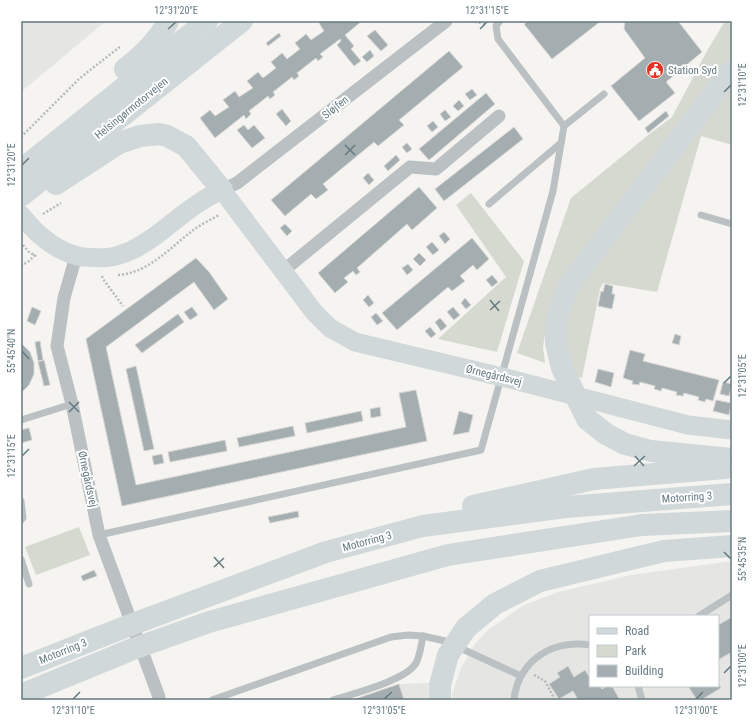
<svg xmlns="http://www.w3.org/2000/svg" width="753" height="721" font-family="'Roboto Condensed',sans-serif">
<style>
.built{fill:#e5e6e4;fill-rule:evenodd}
.green{fill:#d5d9d0}
.building{fill:#a4aeb1;stroke:#d6d5d3}
.lines{fill:none;stroke-linecap:round;stroke-linejoin:round}
.path{stroke:#b6babb;stroke-width:2.5;stroke-dasharray:2 2;stroke-linecap:butt}
.lane{stroke:#bbc1c3;stroke-width:7}
.street{stroke:#bbc1c3;stroke-width:13}
.secondary{stroke:#d1d8d9;stroke-width:19}
.highway{stroke:#d1d8d9;stroke-width:22}
.ticks{fill:none;stroke:#647981;stroke-width:1.5}
.labels{text-anchor:middle;stroke-width:4;stroke-linejoin:round;paint-order:stroke}
.poi-label{font-size:11px;fill:#647981;stroke:#fff;text-anchor:start}
.street-label{font-size:11px;fill:#647981;stroke:#fff}
.neatline{fill:none;stroke:#647981;stroke-width:1.5}
.ticks-label{font-size:10px;text-anchor:middle;fill:#647981}
</style>
<rect width="100%" height="100%" fill="#f5f4f0"/>
<g class="built">
<path d="M21,21H106L21,92Z"/>
<path d="M732,561V700H452V694L461,668L474,645L488,630L524,605L558,592L631,575ZM590,616H718V686H590Z"/>
<path d="M429,683L428,700H404L399,684Z"/>
</g>
<g class="green">
<path d="M725,21H732V59L598,231L547,321L543,347L545,363L517,353L571,198L647,136L672,117L707,51Z"/>
<path d="M732,87V145L701,136L657,292L603,283L600,289L582,378L568,374L561,344L568,310L586,274Z"/>
<path d="M471,193L524,261L497,352L438,339L506,277L456,205Z"/>
<path d="M79,527L90,555L36,575L25,547Z"/>
</g>
<g class="building">
<path d="M322,21H362L345,35L354,46L351,49L361,61L354,66L337,45L341,41L340,39L320,54L323,57L318,61L316,58L297,73L299,76L294,80L292,77L273,92L275,95L270,99L268,96L249,111L251,114L246,119L244,115L215,138L200,118L210,110L215,116L229,107L223,100L235,91L239,97L253,88L247,81L258,72L263,78L276,68L271,62L282,53L287,59L300,49L295,43L306,34L311,40L324,31L319,23Z"/>
<path d="M528,21H601L552,59L524,24Z"/>
<path d="M625,21H678L702,52L666,82L675,93L639,121L611,86L645,58L624,29Z"/>
<path d="M375,30L388,45L381,51L367,36Z"/>
<path d="M279,33L281,36L268,46L266,43Z"/>
<path d="M370,50L374,56L367,62L362,57Z"/>
<path d="M449,51L463,67L399,120L404,125L378,146L374,142L323,184L328,190L316,199L311,194L285,216L271,200Z"/>
<path d="M472,89L477,95L470,100L465,94Z"/>
<path d="M486,93L495,104L429,160L419,149Z"/>
<path d="M459,100L464,106L458,111L453,106Z"/>
<path d="M282,109L291,121L286,126L276,114Z"/>
<path d="M445,110L451,117L445,121L440,114Z"/>
<path d="M666,111L669,116L648,133L645,128Z"/>
<path d="M433,121L438,127L432,132L427,126Z"/>
<path d="M244,125L248,130L254,125L265,138L252,148L237,130Z"/>
<path d="M514,127L523,139L444,201L435,189Z"/>
<path d="M407,143L412,149L407,153L402,147Z"/>
<path d="M396,155L400,160L388,171L384,166Z"/>
<path d="M368,173L374,180L369,185L363,178Z"/>
<path d="M419,187L437,208L412,230L407,224L357,268L360,272L356,275L353,271L344,278L348,282L335,293L318,273Z"/>
<path d="M285,224L292,231L287,236L280,228Z"/>
<path d="M444,232L450,239L445,244L439,236Z"/>
<path d="M472,238L489,259L477,270L473,265L460,276L465,281L452,291L448,287L397,330L382,313Z"/>
<path d="M432,242L439,250L433,255L426,247Z"/>
<path d="M419,253L426,260L420,266L413,259Z"/>
<path d="M196,258L209,272L228,299L214,310L194,282L106,347L136,485L406,427L399,393L416,390L427,441L122,506L86,339Z"/>
<path d="M408,264L413,270L407,275L402,268Z"/>
<path d="M492,275L498,282L492,287L486,280Z"/>
<path d="M605,284L613,286L612,294H615L612,309L598,306L601,291L603,292Z"/>
<path d="M368,295L374,303L369,307L363,300Z"/>
<path d="M465,298L471,305L466,309L461,303Z"/>
<path d="M32,307L41,311L35,325L27,321Z"/>
<path d="M192,307L198,315L190,320L184,312Z"/>
<path d="M453,307L460,315L454,320L447,312Z"/>
<path d="M376,313L383,321L377,325L371,317Z"/>
<path d="M178,314L184,322L142,353L135,345Z"/>
<path d="M440,318L447,326L441,331L435,322Z"/>
<path d="M430,327L436,334L431,338L425,331Z"/>
<path d="M675,334L681,336L679,345L672,343Z"/>
<path d="M40,341L43,360L38,361L35,342Z"/>
<path d="M21,343L30,352L34,363V374L29,385L21,393Z"/>
<path d="M630,350L645,354L643,361L719,380L713,401L706,399L705,402L698,400L699,397L684,393L683,396L676,395L677,392L662,388L661,391L654,389L655,386L640,382L639,385L632,384L633,381L623,378Z"/>
<path d="M44,360L50,385L44,386L38,362Z"/>
<path d="M136,366L154,449L144,451L126,369Z"/>
<path d="M598,369L614,373L611,387L595,382Z"/>
<path d="M723,382L732,384L729,396L720,394Z"/>
<path d="M716,400L731,403L729,415L713,411Z"/>
<path d="M380,407L381,416L371,418L370,409Z"/>
<path d="M361,411L363,421L307,433L305,423Z"/>
<path d="M459,411L473,415L469,432L453,435Z"/>
<path d="M293,426L295,436L239,447L237,438Z"/>
<path d="M29,428L32,440L21,443V430Z"/>
<path d="M225,440L227,451L170,462L168,452Z"/>
<path d="M162,454L164,463L154,465L152,456Z"/>
<path d="M298,511L299,517L270,523L268,517Z"/>
<path d="M94,570L97,576L83,581L81,576Z"/>
<path d="M732,617V652L718,660V625Z"/>
<path d="M568,666L574,677L585,670L590,678V686H600L602,689L607,686H612L620,700H578L573,691L559,699L549,684L560,677L557,673Z"/>
<path d="M718,682L721,688L701,700H697L688,686H718Z"/>
<path d="M399,684L404,700H352Z"/>
</g>
<g class="lines">
<g class="path">
<path d="M471,21L486,24"/>
<path d="M21,137L80,78L121,46"/>
<path d="M43,214L61,203"/>
<path d="M23,245L29,252L36,256"/>
<path d="M21,266L29,261L35,255"/>
<path d="M118,275C148,273 170,248 192,231C200,225 210,220 219,215"/>
<path d="M102,276L103,279L123,306"/>
<path d="M534,675L545,681L555,700"/>
</g>
<g class="lane">
<path d="M500,21L496,26L498,39L564,126"/>
<path d="M489,204L561,143"/>
<path d="M701,215L732,224"/>
<path d="M21,420L72,404"/>
<path d="M21,501L23,518L21,520"/>
<path d="M99,535L481,450L553,191L564,126L604,94"/>
<path d="M21,559L29,584"/>
<path d="M699,616L732,595"/>
<path d="M638,686L642,700"/>
<path d="M212,700L391,637L408,635L423,636L445,641L521,676"/>
<path d="M333,700C352,694 407,680 416,663C420,656 421,645 423,636"/>
<path d="M514,700C514,695 516,690 517,685C529,654 558,640 590,645"/>
</g>
<g class="street">
<path d="M222,190L237,183L446,21"/>
<path d="M76,256L64,298L57,346L72,404L99,535L159,697"/>
<path d="M283,271L410,167L436,169L499,116"/>
</g>
<path class="secondary" d="M21,215C37,235 57,253 83,257C96,258 110,259 122,254C136,250 148,241 159,233C180,217 199,200 222,190L314,312L330,328L355,342L502,377L688,425L732,430"/>
<g class="highway">
<path d="M125,69C142,56 159,40 168,21"/>
<path d="M732,70L569,285L556,320V343L562,368L587,419L606,434L625,444L651,451L732,459"/>
<path d="M21,170L207,21"/>
<path d="M56,184L119,143L140,136L159,134L167,136L186,146L222,190"/>
<path d="M21,196L242,21"/>
<path d="M473,506L594,479L725,468"/>
<path d="M21,668L125,627L326,552L423,526L566,507L732,494"/>
<path d="M21,695L133,649L209,622L448,555L642,525L732,521"/>
<path d="M440,700V685L448,655L466,628L495,604L540,581L664,551L732,546"/>
</g>
</g>
<path class="ticks" d="M168,29L176,22M480,29L487,22M724,92L731,85M345,145L355,155M345,155L355,145M22,165L29,158M490,300L499,311M490,310L500,301M22,351L29,359M724,383L731,376M69,402L79,412M69,412L79,402M22,456L29,449M635,456L644,466M634,466L645,456M724,552L731,559M214,557L224,568M214,567L224,558M724,673L731,666M73,699L80,692M384,699L392,692M696,699L703,692"/>
<defs>
<symbol id="civic-disc" viewBox="-11 -11 22 22"><circle r="9.5" fill="#e03225" stroke="#fff"/><path d="M-.6-6.5H3V-4.5H.6V-3L4-1V1h2V6H-6V1h2V-1L-.6-3ZM-1.2 2.5V6h2.4V2.5Z" fill="#fff"/></symbol>
</defs>
<g fill-rule="evenodd">
<use href="#civic-disc" x="645" y="60" width="20" height="20"/>
</g>
<g class="labels">
<g class="poi-label">
<text x="668" y="74">Station Syd</text>
</g>
<g class="street-label">
<text transform="translate(335 107) rotate(-38)" y="4">Sløjfen</text>
<text transform="translate(131 108) rotate(-39)" y="4">Helsingørmotorvejen</text>
<text transform="translate(494 375) rotate(14)" y="4">Ørnegårdsvej</text>
<text transform="translate(88 479) rotate(78)" y="4">Ørnegårdsvej</text>
<text transform="translate(687 497) rotate(-4)" y="4">Motorring 3</text>
<text transform="translate(367 541) rotate(-15)" y="4">Motorring 3</text>
<text transform="translate(63 651) rotate(-22)" y="4">Motorring 3</text>
</g>
</g>
<rect width="753" height="721" fill="none" stroke="#ffffff" stroke-width="44"/>
<rect x="589" y="615" width="130" height="72" fill="#ffffff" stroke="#c1c9cd"/>
<rect x="597" y="628" width="20" height="6" fill="#d1d8d9" stroke="#c1c9cd"/>
<text x="625" y="635" font-size="12" fill="#647981">Road</text>
<rect x="597" y="645" width="20" height="12" fill="#d5d9d0" stroke="#c1c9cd"/>
<text x="625" y="655" font-size="12" fill="#647981">Park</text>
<rect x="597" y="665" width="20" height="12" fill="#a4aeb1" stroke="#c1c9cd"/>
<text x="625" y="675" font-size="12" fill="#647981">Building</text>
<rect x="22" y="22" width="709" height="677" class="neatline"/>
<g class="ticks-label">
<text x="176" y="14">12°31'20"E</text>
<text x="487" y="14">12°31'15"E</text>
<text transform="translate(742 85) rotate(-90)" y="4">12°31'10"E</text>
<text transform="translate(11 165) rotate(-90)" y="4">12°31'20"E</text>
<text transform="translate(11 351) rotate(-90)" y="4">55°45'40"N</text>
<text transform="translate(742 376) rotate(-90)" y="4">12°31'05"E</text>
<text transform="translate(11 456) rotate(-90)" y="4">12°31'15"E</text>
<text transform="translate(742 559) rotate(-90)" y="4">55°45'35"N</text>
<text transform="translate(742 666) rotate(-90)" y="4">12°31'00"E</text>
<text x="73" y="714">12°31'10"E</text>
<text x="384" y="714">12°31'05"E</text>
<text x="696" y="714">12°31'00"E</text>
</g>
</svg>
